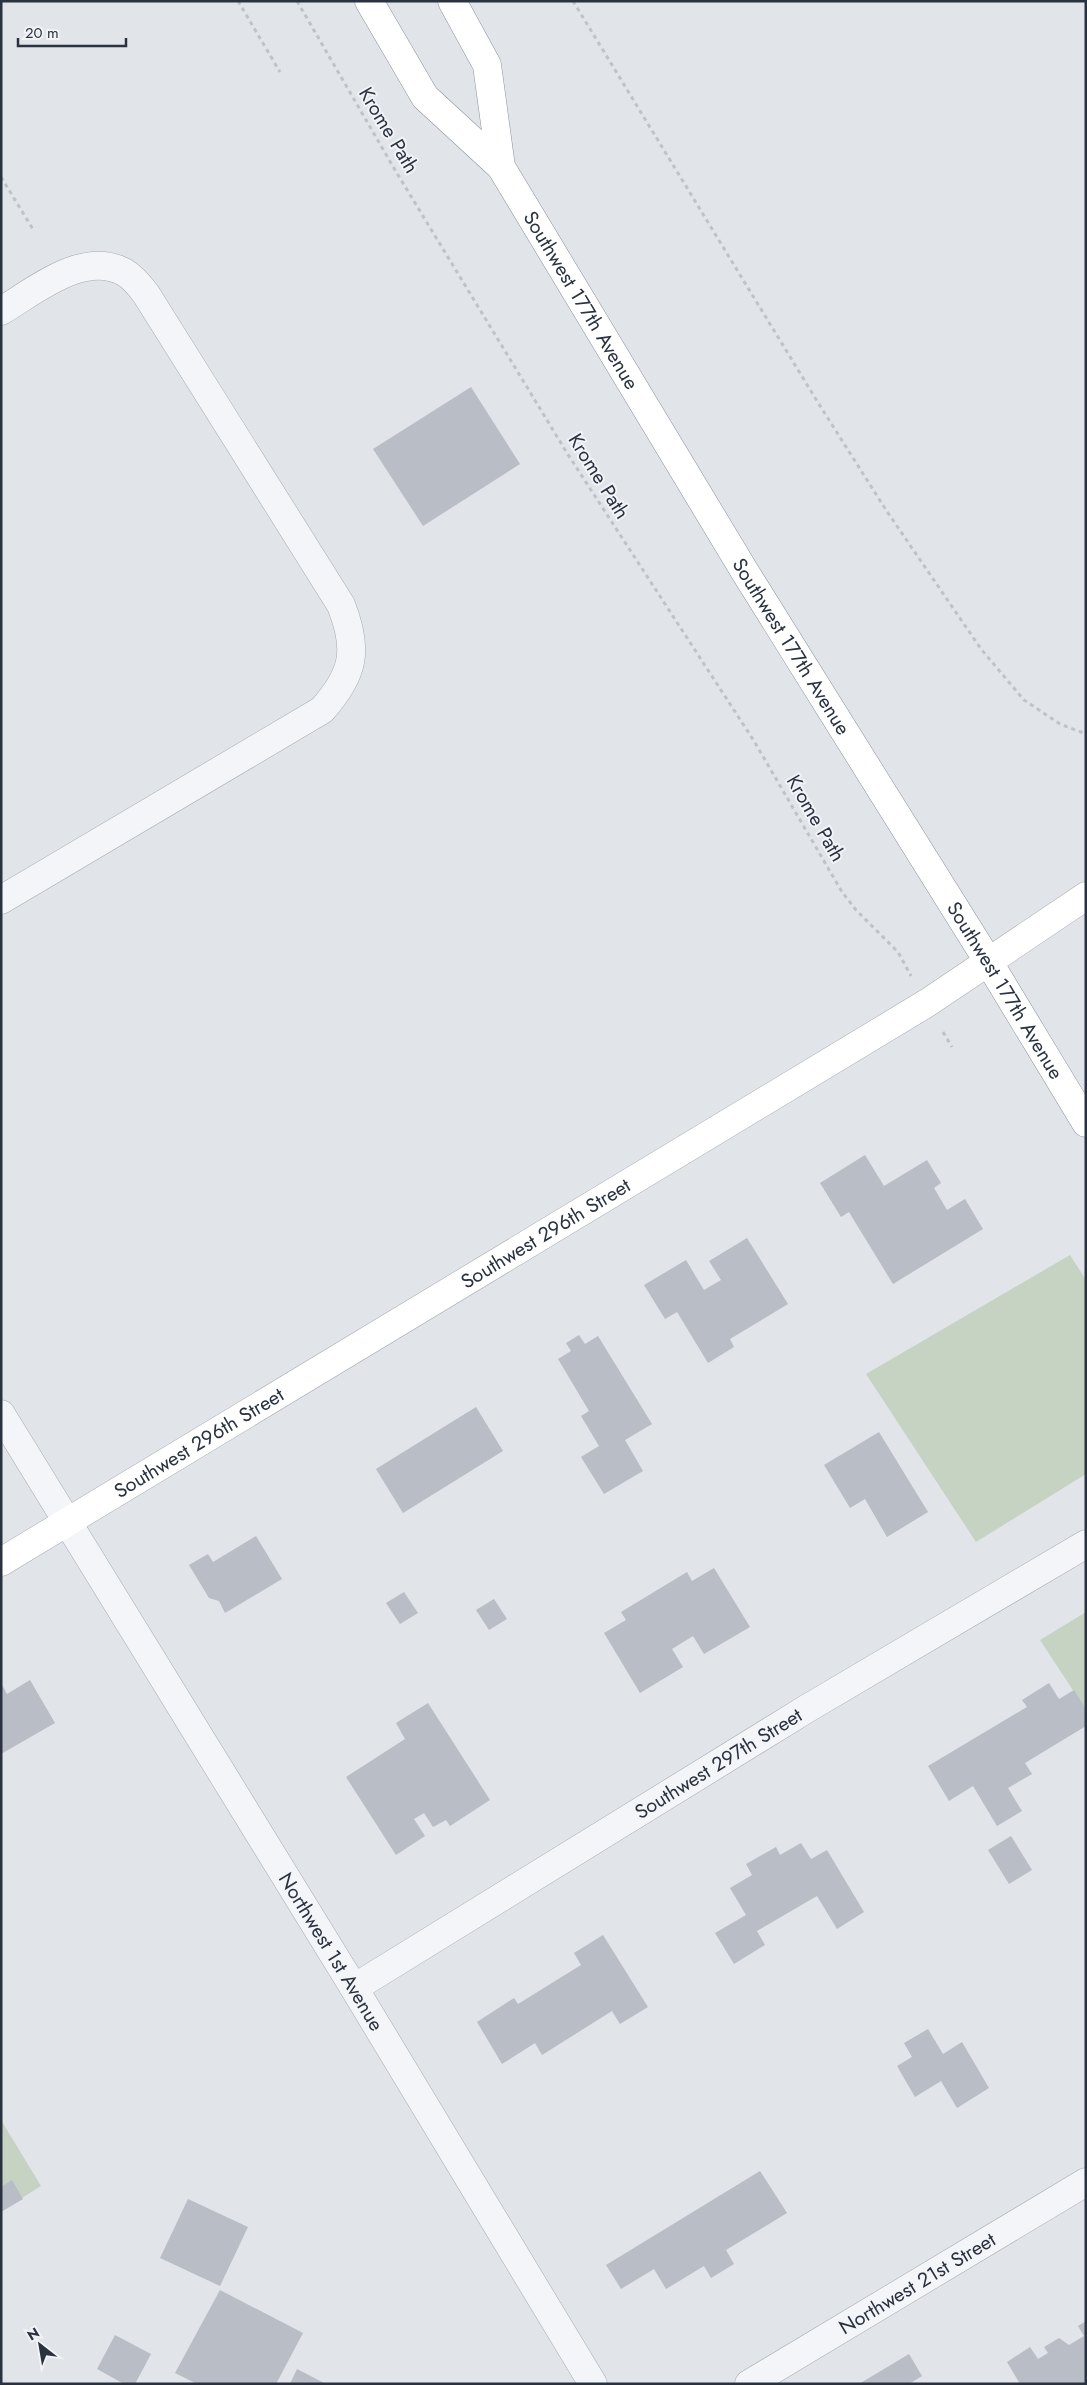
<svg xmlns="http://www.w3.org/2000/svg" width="1087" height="2385" font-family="Jost,sans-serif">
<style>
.green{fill:#c6d3c2}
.building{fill:#b8bdc6}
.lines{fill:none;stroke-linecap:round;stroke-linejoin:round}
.street-casing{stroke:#a6abb3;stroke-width:29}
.secondary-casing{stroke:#a6abb3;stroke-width:29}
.highway-casing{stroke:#89929f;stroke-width:29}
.path{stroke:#bfc2c8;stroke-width:3;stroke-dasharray:4 4;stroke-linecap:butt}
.street{stroke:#f4f5f8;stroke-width:28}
.secondary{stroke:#fff;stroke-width:28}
.highway{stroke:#fff;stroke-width:28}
.labels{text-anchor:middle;stroke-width:4;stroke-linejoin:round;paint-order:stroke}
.street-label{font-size:20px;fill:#2a3240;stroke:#f1f3f7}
</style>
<rect width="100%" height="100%" fill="#e1e4e9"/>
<g class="green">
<path d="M1070,1255L1086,1280V1474L976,1542L866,1374Z"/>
<path d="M1086,1612V1710L1040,1640Z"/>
<path d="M1,2120L41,2186L1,2211Z"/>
</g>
<g class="building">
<path d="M471,387L520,464L423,526L373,449Z"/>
<path d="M865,1155L884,1186L927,1160L941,1183L934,1188L947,1210L965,1199L983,1229L893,1284L849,1212L841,1217L820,1183Z"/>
<path d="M747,1238L788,1304L730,1339L734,1347L708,1363L677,1312L665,1319L644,1285L686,1260L704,1290L721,1280L709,1261Z"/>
<path d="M579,1335L585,1344L598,1336L652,1424L625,1440L643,1471L604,1494L581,1457L599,1446L581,1416L589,1411L558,1359L571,1351L566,1343Z"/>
<path d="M476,1407L503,1451L403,1513L376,1469Z"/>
<path d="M879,1432L928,1512L887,1537L865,1499L850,1508L824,1465Z"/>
<path d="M256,1536L282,1579L225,1613L219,1601L209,1598L189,1565L208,1554L213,1562Z"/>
<path d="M714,1568L750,1627L704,1654L693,1636L672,1649L683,1667L640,1693L604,1633L626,1620L621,1612L687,1572L692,1581Z"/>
<path d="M404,1592L418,1613L400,1624L386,1603Z"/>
<path d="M494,1599L507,1619L489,1630L476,1610Z"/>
<path d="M30,1680L55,1723L1,1754V1683L7,1694Z"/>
<path d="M1049,1683L1059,1699L1074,1690L1086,1709V1726L1025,1763L1032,1774L1008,1788L1022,1811L997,1826L973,1786L949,1801L928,1766L1027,1707L1022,1700Z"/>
<path d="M428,1703L490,1800L450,1826L446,1820L433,1827L424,1813L414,1819L425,1836L396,1855L346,1777L405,1739L396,1723Z"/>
<path d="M1011,1836L1032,1870L1009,1884L988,1850Z"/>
<path d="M801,1843L811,1859L827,1850L864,1912L837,1929L817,1896L757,1931L765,1945L734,1964L715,1933L746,1915L730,1888L752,1875L746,1864L776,1847L780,1855Z"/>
<path d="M603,1935L648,2007L620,2024L612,2011L542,2055L535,2043L502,2064L477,2022L514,1998L518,2004L581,1965L574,1953Z"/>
<path d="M928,2029L943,2054L962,2042L989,2088L957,2108L941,2081L915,2097L897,2066L912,2057L904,2043Z"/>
<path d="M760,2171L787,2213L726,2250L734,2264L711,2278L704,2266L666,2289L654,2269L621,2289L606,2265Z"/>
<path d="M12,2180L23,2199L1,2212V2187Z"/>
<path d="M188,2199L248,2227L220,2286L160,2258Z"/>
<path d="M220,2290L303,2333L276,2384H197L175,2373Z"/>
<path d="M1086,2321V2384H1020L1007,2362L1030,2347L1038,2359L1048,2353L1044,2347L1059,2338L1069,2345L1084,2336L1078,2326Z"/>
<path d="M115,2335L151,2354L135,2384H124L97,2369Z"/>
<path d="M909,2354L922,2376L909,2384H859Z"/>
<path d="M297,2369L326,2384H290Z"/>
</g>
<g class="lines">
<defs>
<g id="street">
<path d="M1,311C35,291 83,250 124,272C133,277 140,286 146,294L341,605C359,650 354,674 322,710L1,900"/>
<path id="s1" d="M1,1414L354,1988L593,2384"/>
<path id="s2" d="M354,1988L808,1708L1086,1544"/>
<path id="s3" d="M749,2384L1086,2182"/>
</g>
<g id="secondary">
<path id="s4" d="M1,1562L927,1003L1086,896"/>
</g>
<g id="highway">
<path id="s5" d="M369,1L425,97L501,167L745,572L988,961L1086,1123"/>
<path d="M452,1L487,65L501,167"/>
</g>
</defs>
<use href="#street" class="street-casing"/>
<use href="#secondary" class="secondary-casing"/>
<use href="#highway" class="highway-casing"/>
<g class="path">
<path d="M238,1L280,72"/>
<path d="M297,1L395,170L567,453L754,741L842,892L856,910L898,952L911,976"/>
<path d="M573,1L817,401L886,510L981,649L1024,700L1060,724L1086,734"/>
<path d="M1,177L34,231"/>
<path d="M943,1032L952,1047"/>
</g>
<use href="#street" class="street"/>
<use href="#secondary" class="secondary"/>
<use href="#highway" class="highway"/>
</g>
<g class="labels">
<g class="street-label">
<text transform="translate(389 130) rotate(59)" y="7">Krome Path</text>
<text dy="7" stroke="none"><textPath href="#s5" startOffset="370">Southwest 177th Avenue</textPath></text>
<text transform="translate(599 476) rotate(58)" y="7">Krome Path</text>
<text dy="7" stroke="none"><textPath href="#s5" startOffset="775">Southwest 177th Avenue</textPath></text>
<text transform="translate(816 818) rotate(60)" y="7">Krome Path</text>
<text dy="7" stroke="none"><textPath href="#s5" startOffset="1180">Southwest 177th Avenue</textPath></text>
<text dy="7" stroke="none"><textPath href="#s4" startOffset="636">Southwest 296th Street</textPath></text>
<text dy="7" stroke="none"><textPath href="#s4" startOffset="231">Southwest 296th Street</textPath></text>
<text dy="7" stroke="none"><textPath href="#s2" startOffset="428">Southwest 297th Street</textPath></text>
<text dy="7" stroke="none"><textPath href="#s1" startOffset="631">Northwest 1st Avenue</textPath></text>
<text dy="7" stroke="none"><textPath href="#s3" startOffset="196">Northwest 21st Street</textPath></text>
</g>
</g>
<rect width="1087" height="2385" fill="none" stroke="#2a3240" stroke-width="5"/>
<g transform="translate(40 2345) rotate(329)" stroke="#f1f3f7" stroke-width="4" paint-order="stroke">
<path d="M0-4L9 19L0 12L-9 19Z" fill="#2a3240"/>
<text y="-8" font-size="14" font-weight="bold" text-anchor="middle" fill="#2a3240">N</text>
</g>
<path d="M18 38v8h108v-8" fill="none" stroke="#2a3240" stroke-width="2.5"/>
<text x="25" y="38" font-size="15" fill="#2a3240" stroke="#f1f3f7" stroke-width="4" paint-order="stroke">20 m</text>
</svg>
